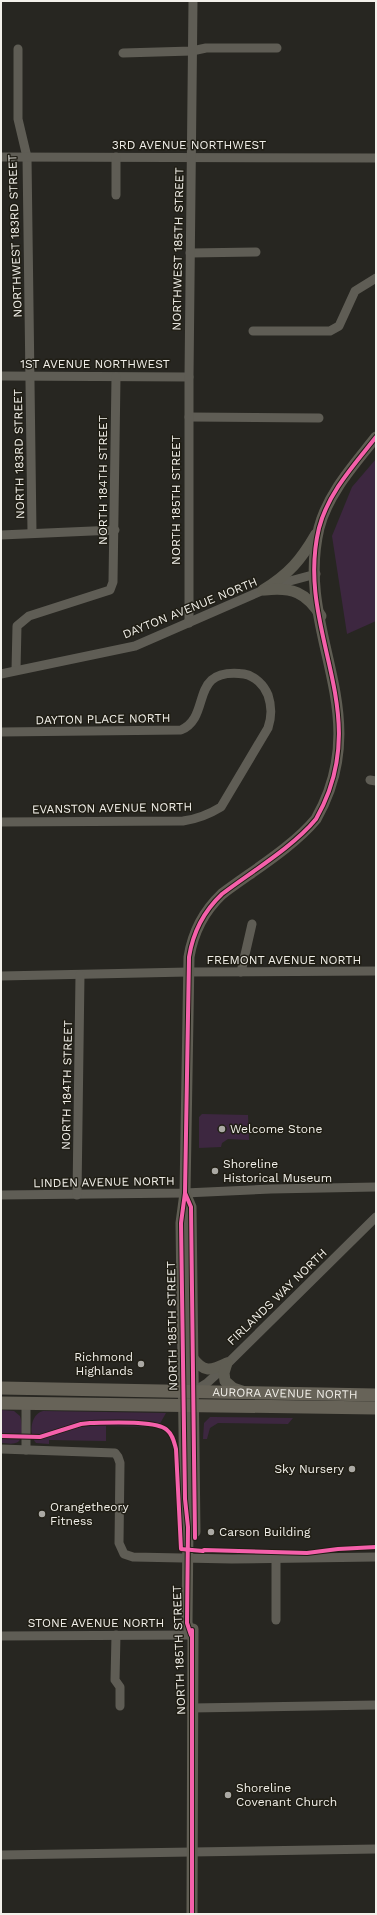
<svg xmlns="http://www.w3.org/2000/svg" width="377" height="1915" font-family="'Work Sans',sans-serif">
<style>
.green{fill:#3d2740}
.lines{fill:none;stroke-linecap:round;stroke-linejoin:round}
.minor{stroke:#5f5d55;stroke-width:9}
.major{stroke:#5f5d53;stroke-width:11}
.highway{stroke:#676358;stroke-width:13}
.cycleway-casing{stroke:#201e15;stroke-width:6}
.cycleway{stroke:#f560ab;stroke-width:4}
.poi-dot{fill:#aba9a4;stroke:#201e15;stroke-width:1.5}
.labels{text-anchor:middle;stroke-width:3;stroke-linejoin:round;paint-order:stroke}
.street-label{font-size:12px;fill:#f2f0ea;stroke:#201e15}
.poi-label{font-size:12px;fill:#f2f0ea;stroke:#201e15;text-anchor:start}
</style>
<rect width="100%" height="100%" fill="#272621"/>
<g class="green">
<path d="M376,459V621L347,634L332,536L352,487Z"/>
<path d="M202,1114L248,1115L249,1140L228,1139L222,1143L221,1147L199,1148V1117Z"/>
<path d="M1,1410L14,1411L20,1416C22,1422 24,1438 18,1442C13,1445 6,1443 1,1443Z"/>
<path d="M43,1411L166,1413L158,1427L106,1426V1441L49,1440V1444L36,1443C28,1433 31,1414 43,1411Z"/>
<path d="M210,1417H214L293,1418L288,1424L218,1423L210,1428L207,1439H203L204,1423Z"/>
</g>
<g class="lines">
<g class="minor">
<path d="M18,49V119L27,157L32,532"/>
<path d="M123,53L192,51L206,48H277"/>
<path d="M1,157L376,158"/>
<path d="M116,157V195"/>
<path d="M190,253L256,252"/>
<path d="M253,331H330L339,326L355,291L376,278"/>
<path d="M1,376L189,377"/>
<path d="M189,417L319,418"/>
<path d="M1,535L115,530"/>
<path d="M189,623V377L193,1"/>
<path d="M16,670L17,626L29,616L110,590L113,582L116,377"/>
<path d="M1,674L135,646L275,585L316,574"/>
<path d="M1,732L181,730C213,716 187,667 244,674C255,676 264,685 268,695C272,707 272,716 268,728L221,807C208,815 198,819 183,821L1,822"/>
<path d="M370,780L376,781"/>
<path d="M241,972L252,924"/>
<path d="M1,976L188,972L376,971"/>
<path d="M1,1195L185,1193L271,1189L376,1187"/>
<path d="M77,1195L80,975"/>
<path d="M194,1391L207,1383L219,1372L376,1217"/>
<path d="M26,1404V1450"/>
<path d="M1,1449L115,1453L118,1457L120,1463L119,1543L124,1554L133,1557L232,1559L376,1557"/>
<path d="M276,1558V1620"/>
<path d="M116,1635L115,1680L120,1687V1706"/>
<path d="M1,1636L191,1635"/>
<path d="M191,1708L376,1705"/>
<path d="M1,1855L376,1849"/>
</g>
<g class="major">
<path d="M263,590C289,574 301,560 316,534"/>
<path d="M265,590C292,587 306,592 321,616"/>
<path d="M185,1193L191,1207L195,1532"/>
<path d="M192,1357C204,1373 210,1371 227,1363"/>
<path d="M227,1363L224,1373L225,1381L233,1388L242,1391"/>
<path d="M191,1635L187,1623L188,1527L185,1499L181,1223L185,1193L189,957C193,932 203,912 222,894C251,872 293,847 316,819C377,712 294,632 319,528C328,493 354,465 376,437"/>
<path d="M192,1914L193,1629"/>
</g>
<g class="highway">
<path id="s1" d="M1,1388L376,1395"/>
<path d="M1,1403L376,1408"/>
</g>
<defs>
<g id="cycleway">
<path d="M185,1193L191,1207L195,1538"/>
<path d="M1,1436L40,1437L81,1424L90,1423C107,1423 156,1420 167,1430C173,1435 174,1442 176,1449L181,1549L203,1551L204,1550L307,1553L338,1549L376,1547"/>
<path d="M191,1635L187,1623L188,1527L185,1499L181,1223L185,1193L189,957C193,932 203,912 222,894C251,872 293,847 316,819C377,712 294,632 319,528C328,493 354,465 376,437"/>
<path d="M192,1914V1630"/>
</g>
</defs>
<use href="#cycleway" class="cycleway-casing"/>
<use href="#cycleway" class="cycleway"/>
</g>
<g class="poi-dot">
<circle cx="222" cy="1129" r="4"/>
<circle cx="215" cy="1171" r="4"/>
<circle cx="141" cy="1364" r="4"/>
<circle cx="352" cy="1469" r="4"/>
<circle cx="42" cy="1514" r="4"/>
<circle cx="211" cy="1532" r="4"/>
<circle cx="228" cy="1795" r="4"/>
</g>
<g class="labels">
<g class="street-label">
<text x="189" y="149">3RD AVENUE NORTHWEST</text>
<text transform="translate(15 236) rotate(-92)" y="4">NORTHWEST 183RD STREET</text>
<text transform="translate(178 249) rotate(-89)" y="4">NORTHWEST 185TH STREET</text>
<text x="95" y="368">1ST AVENUE NORTHWEST</text>
<text transform="translate(19 454) rotate(-91)" y="4">NORTH 183RD STREET</text>
<text transform="translate(103 480) rotate(-90)" y="4">NORTH 184TH STREET</text>
<text transform="translate(176 500) rotate(-90)" y="4">NORTH 185TH STREET</text>
<text transform="translate(190 608) rotate(-22)" y="4">DAYTON AVENUE NORTH</text>
<text transform="translate(103 719) rotate(-1)" y="4">DAYTON PLACE NORTH</text>
<text transform="translate(112 808) rotate(-1)" y="4">EVANSTON AVENUE NORTH</text>
<text x="284" y="964">FREMONT AVENUE NORTH</text>
<text transform="translate(67 1085) rotate(-89)" y="4">NORTH 184TH STREET</text>
<text transform="translate(104 1182) rotate(-1)" y="4">LINDEN AVENUE NORTH</text>
<text transform="translate(277 1297) rotate(-44)" y="4">FIRLANDS WAY NORTH</text>
<text transform="translate(172 1326) rotate(-91)" y="4">NORTH 185TH STREET</text>
<text dy="4" stroke="none"><textPath href="#s1" startOffset="284">AURORA AVENUE NORTH</textPath></text>
<text x="96" y="1627">STONE AVENUE NORTH</text>
<text transform="translate(179 1650) rotate(-92)" y="4">NORTH 185TH STREET</text>
</g>
<g class="poi-label">
<text x="230" y="1133">Welcome Stone</text>
<text x="223" y="1168">Shoreline<tspan x="223" dy="14">Historical Museum</tspan></text>
<text x="133" y="1361" text-anchor="end">Richmond<tspan x="133" dy="14">Highlands</tspan></text>
<text x="344" y="1473" text-anchor="end">Sky Nursery</text>
<text x="50" y="1511">Orangetheory<tspan x="50" dy="14">Fitness</tspan></text>
<text x="219" y="1536">Carson Building</text>
<text x="236" y="1792">Shoreline<tspan x="236" dy="14">Covenant Church</tspan></text>
</g>
</g>
<rect width="377" height="1915" fill="none" stroke="#f2f0ea" stroke-width="4"/>
</svg>
